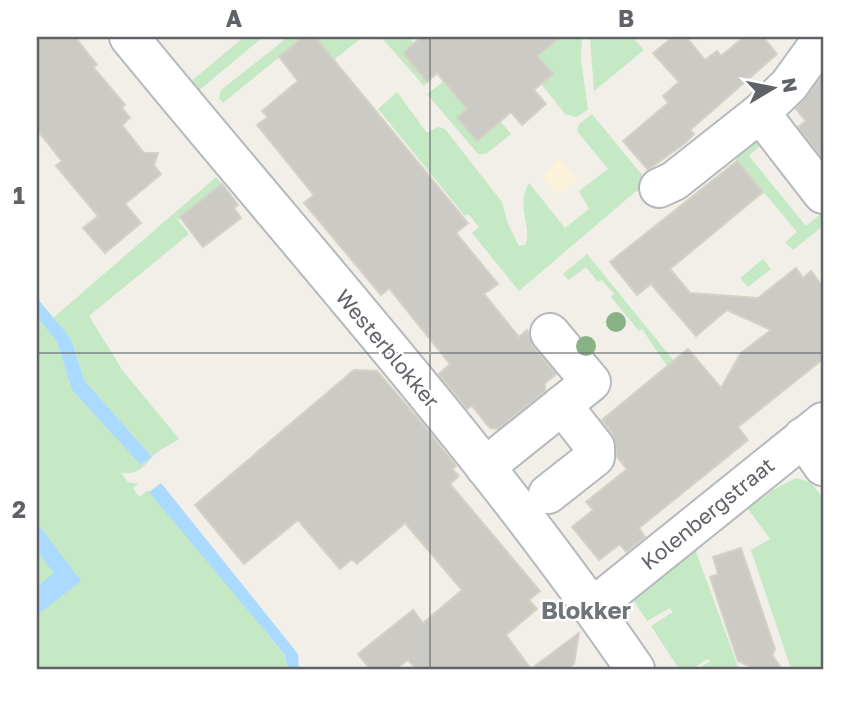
<svg xmlns="http://www.w3.org/2000/svg" width="860" height="706" font-family="'Golos Text',sans-serif">
<style>
.green{fill:#c5e8c5}
.sand{fill:#fbf3d9}
.water{fill:#aadaff}
.building{fill:#cccac5;stroke:#d6d1c6;stroke-width:2}
.lines{fill:none;stroke-linecap:round;stroke-linejoin:round}
.minor-casing{stroke:#b5b8bc;stroke-width:42}
.minor{stroke:#fff;stroke-width:38}
.tree{fill:#89b387}
.grid{fill:none;stroke:#5f6368;stroke-width:2;stroke-opacity:0.55}
.labels{text-anchor:middle;stroke-width:5;stroke-linejoin:round;paint-order:stroke}
.street-label{font-size:21px;fill:#5f6368;stroke:#fff}
.quarter-label{font-size:24px;font-weight:bold;fill:#70757a;stroke:#fff}
.neatline{fill:none;stroke:#5f6368;stroke-width:2.5}
.grid-label{font-size:23px;text-anchor:middle;font-weight:bold;fill:#5f6368}
</style>
<rect width="100%" height="100%" fill="#f1efe8"/>
<g class="green">
<path d="M244,37H263L197,92L189,83Z"/>
<path d="M288,37H304L223,103L219,98L221,90Z"/>
<path d="M315,37H361V38L334,60Z"/>
<path d="M381,37H408L414,43L403,52L427,82L424,86Z"/>
<path d="M549,37H582L581,59L588,110L576,117L565,114L527,66L553,43Z"/>
<path d="M590,37H632L644,50L594,91Z"/>
<path d="M444,81L467,109L457,118L477,141L500,121L511,134L486,154H478L427,94Z"/>
<path d="M397,92L427,133L438,127L445,129L502,202L508,224L519,246L525,245C533,228 515,206 529,183L565,228L589,209L579,191L608,169L577,131L579,124L592,114L651,186L635,192L519,291L472,233L479,227L468,214L465,216L378,109Z"/>
<path d="M746,131L766,140L749,156L806,226L823,212V226L793,250L785,242L797,232L726,147Z"/>
<path d="M216,177L222,184L178,220L189,234L89,316L123,371L179,439C172,444 160,449 154,455C143,467 138,475 121,473L128,482L138,484L133,488L139,497L148,490L164,506L285,656L288,669H37V317L57,342L72,390L142,465L151,456L84,380L71,339L53,318Z"/>
<path d="M587,254L674,361L667,366L642,329L639,331L611,297L614,294L602,280L598,282L586,267L569,280L563,274Z"/>
<path d="M763,259L771,269L748,287L740,278Z"/>
<path d="M796,478L810,482L823,498V669H791L751,550L770,539L748,509L773,490Z"/>
<path d="M695,549L738,667L740,669H697L711,661L707,659L693,669H679L651,626L673,612L670,608L647,621L634,601Z"/>
</g>
<path class="sand" d="M558,160L562,161L578,180L559,196L542,177Z"/>
<g class="water">
<path d="M37,298L71,339L84,380L152,457L141,465L72,390L57,342L37,317Z"/>
<path d="M161,483L298,654L299,669H288L285,655L149,492Z"/>
<path d="M37,523L81,581L37,615V587L54,573L37,551Z"/>
</g>
<g class="building">
<path d="M37,37H75L97,65L93,67L125,105L122,108L130,118L122,125L144,153H158L154,165L161,174L125,204L141,223L105,253L83,228L98,216L56,166L62,161L37,130Z"/>
<path d="M303,37H315L468,223L456,233L498,284L484,294L519,337L527,330L533,347L556,374L545,383V391L498,429L490,428L472,406L467,409L439,374L450,364L389,288L381,295L304,203L314,195L257,125L268,117L262,111L298,81L279,57Z"/>
<path d="M421,37H560L537,56L553,74L534,90L546,104L522,125L511,112L477,141L457,118L467,109L437,73L427,82L403,53Z"/>
<path d="M673,37H686L705,60L717,51L721,56L744,37H763L777,54L690,130L694,134L685,143L648,170L623,141L668,103L663,96L679,82L653,53Z"/>
<path d="M823,75V159L798,127L806,121L796,109Z"/>
<path d="M737,161L763,192L670,269L690,293L758,298L796,268L803,278L811,271L823,287V359L738,427L748,440L639,528L645,537L626,552L620,544L599,560L572,527L593,510L586,502L627,469L617,457L613,434L602,420L688,349L721,388L741,353L771,330L727,310L696,336L651,284L637,295L610,262Z"/>
<path d="M222,184L238,205L234,208L241,218L203,247L180,217Z"/>
<path d="M354,370L377,371L421,422L456,466L452,469L459,476L450,484L540,591L529,600L537,609L506,635L531,669H416L408,660L396,669H370L358,654L413,610L423,623L462,590L405,523L357,564L352,559L340,569L298,520L244,564L195,505Z"/>
<path d="M741,548L775,649L772,655L782,669H756L738,661L710,577L718,574L713,557Z"/>
<path d="M579,633L574,664L567,669H531Z"/>
</g>
<g class="lines">
<defs>
<g id="minor">
<path d="M129,37C300,246 483,447 635,669"/>
<path d="M760,113L823,194"/>
<path d="M659,188L674,181L760,113L789,85L823,38"/>
<path d="M803,437L823,466"/>
<path d="M485,467L591,382L550,333"/>
<path d="M548,494L595,457V447L562,405"/>
<path d="M593,607L823,422"/>
</g>
</defs>
<use href="#minor" class="minor-casing"/>
<use href="#minor" class="minor"/>
</g>
<g class="tree">
<circle cx="616" cy="322" r="10"/>
<circle cx="586" cy="346" r="10"/>
</g>
<path class="grid" d="M430,37V669M37,353H823"/>
<g class="labels">
<g class="street-label">
<text transform="translate(387 349) rotate(50)" y="7">Westerblokker</text>
<text transform="translate(708 514) rotate(-39)" y="7">Kolenbergstraat</text>
</g>
<g class="quarter-label">
<text x="586" y="619">Blokker</text>
</g>
</g>
<rect width="860" height="706" fill="none" stroke="#ffffff" stroke-width="77"/>
<g transform="translate(773 88) rotate(80)" stroke="#ffffff" stroke-width="5" paint-order="stroke">
<path d="M0-5L12 26L0 18L-12 26Z" fill="#5f6368"/>
<text y="-10" font-size="19" font-weight="bold" text-anchor="middle" fill="#5f6368">N</text>
</g>
<rect x="38" y="38" width="784" height="630" class="neatline"/>
<g class="grid-label">
<text x="234" y="27">A</text>
<text x="626" y="27">B</text>
<text x="19" y="204">1</text>
<text x="19" y="518">2</text>
</g>
</svg>
